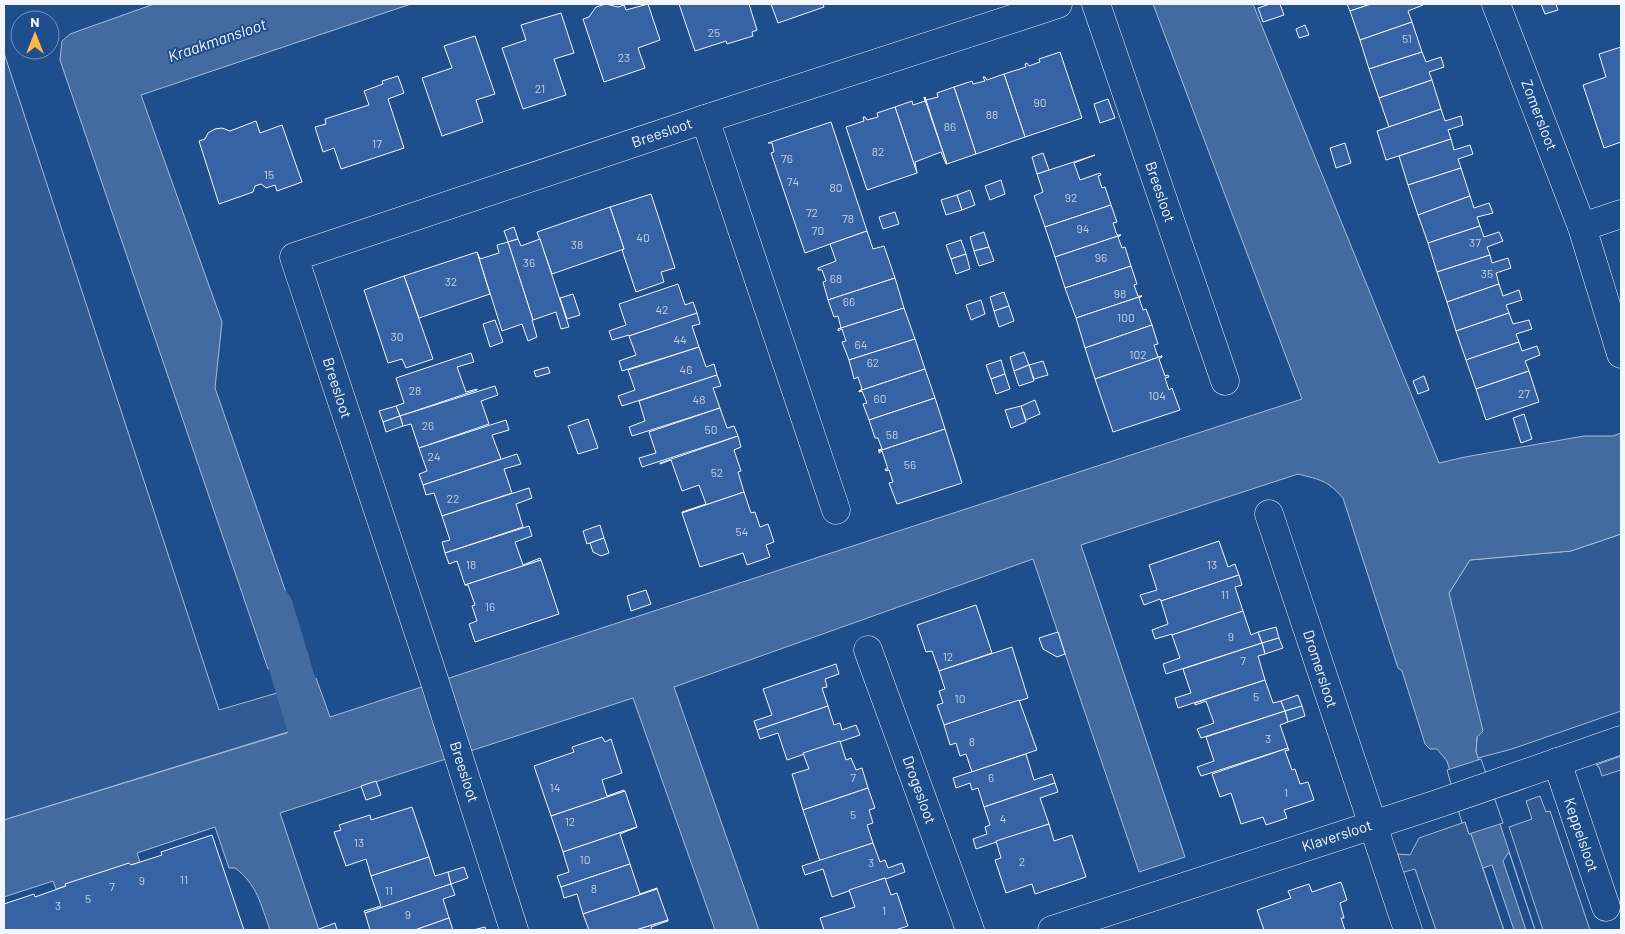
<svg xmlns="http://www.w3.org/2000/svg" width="1625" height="934" font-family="Barlow,sans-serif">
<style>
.built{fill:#305b95;stroke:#a8bbd7}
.water{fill:#446ba0;stroke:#a8bbd7}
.pier{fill:#1f4e8c;stroke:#a8bbd7}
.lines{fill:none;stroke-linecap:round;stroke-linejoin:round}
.canal{stroke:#446ba0;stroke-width:42}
.building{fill:#3563a3;stroke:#f2f6ff}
.minor-casing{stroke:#f2f6ff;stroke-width:29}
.minor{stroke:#1f4e8c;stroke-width:28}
.labels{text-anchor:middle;stroke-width:4;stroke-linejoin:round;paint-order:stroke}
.number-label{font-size:12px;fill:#c3d1e8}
.street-label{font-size:15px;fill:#f2f6ff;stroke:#1f4e8c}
.water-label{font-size:16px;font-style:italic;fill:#f2f6ff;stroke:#1f4e8c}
</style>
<rect width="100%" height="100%" fill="#1f4e8c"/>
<g class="built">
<path d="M4,53L219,710L277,693L291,731L4,820Z"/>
<path d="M1621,534V711L1512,749L1478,758L1476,752L1477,737L1449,593L1470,560L1571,551Z"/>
<path d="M1621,756V770L1602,776L1599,767L1596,765Z"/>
<path d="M1540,796L1546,812L1550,811L1590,930H1543L1509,827L1532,819L1526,801Z"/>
<path d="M1465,822L1469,834L1471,833L1504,930H1436L1415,869L1404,872L1402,871L1398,854L1410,855L1419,838Z"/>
</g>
<g class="water">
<path d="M154,4H411L141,95L222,322L215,388L308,656L268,669L60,60L62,41L70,34Z"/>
<path d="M1153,4H1253L1439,463L1465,457L1584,436H1613L1621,433V534L1571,551L1470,560L1449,593L1483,731L1477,737L1476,752L1501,823L1500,824L1535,930H1504L1471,834H1469L1447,761L1437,749H1430L1425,744L1402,671L1398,668L1343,498C1327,480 1321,480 1298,474L1081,545L1185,857L1139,872L1033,559L674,687L759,930H715L633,698L280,813L319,930H270C261,905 257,884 235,868H229L215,827L137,853L140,862L56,889L53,881L4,897V820L290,732L277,693L316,678L330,717L1302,399Z"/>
</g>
<g class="pier">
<path d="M1481,759L1503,823L1469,834L1465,822L1462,823L1447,770Z"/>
<path d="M1509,852L1535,930H1526L1503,861Z"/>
<path d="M1492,865L1514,930H1504L1483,868Z"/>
</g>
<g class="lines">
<path class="canal" d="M272,607L313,743"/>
</g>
<g class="building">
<path d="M606,4L618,7L624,5L626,10L648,4L660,40L638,48L645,68L604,82L583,19L589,17L596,7Z"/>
<path d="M679,4H749L757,30L752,32L753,36L727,44L726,41L695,51Z"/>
<path d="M771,4H823L824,7L778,23Z"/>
<path d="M1270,4H1280L1284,15L1263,22L1258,8Z"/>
<path d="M1347,4H1371L1350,11Z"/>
<path d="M1371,4H1423V5L1408,11L1412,22L1360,40L1350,11Z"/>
<path d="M1541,4H1556L1558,10L1545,14Z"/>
<path d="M561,13L574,53L554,59L566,95L523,109L502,48L526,40L521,25Z"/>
<path d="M1412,22L1422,52L1369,69L1360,40Z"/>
<path d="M1305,25L1309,35L1299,38L1296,29Z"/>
<path d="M475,36L495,94L476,100L483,122L442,136L422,78L452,68L444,46Z"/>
<path d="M1621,47V142L1604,148L1583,85L1606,77L1599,54Z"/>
<path d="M1060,52L1082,118L1025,137L1004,74L1026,67L1025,64L1027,63L1029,66L1040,62L1039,59Z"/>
<path d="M1422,52L1426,62L1441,57L1444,67L1429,72L1432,80L1379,98L1369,69Z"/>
<path d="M1004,74L1025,137L976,154L954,87L972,81L973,84L985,81L983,77H985L987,80Z"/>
<path d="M398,76L404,93L388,99L404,148L341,169L334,148L323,152L315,127L326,124L325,119L369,105L364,91L383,84L382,81Z"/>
<path d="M1432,80L1441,109L1389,127L1379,98Z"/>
<path d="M954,87L976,154L947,164L925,97L926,100L938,97L937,93Z"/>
<path d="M924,97L947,164H946L941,152L915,162L917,173L895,107L912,101L913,105L925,101Z"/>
<path d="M1108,99L1115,118L1100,123L1094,104Z"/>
<path d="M895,107L917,173L867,190L846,127L864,121L863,117H865L867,120L878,117L877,113Z"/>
<path d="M1441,109L1445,121L1461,116L1463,125L1448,130L1451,139L1386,160L1377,131Z"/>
<path d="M256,121L260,133L282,125L302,182L277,191L275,185L266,188L261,184L255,186L253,192L219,204L199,141L205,139L208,133L215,129L222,128L230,131Z"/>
<path d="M831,122L867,231L805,253L771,153L774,152L772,143H768Z"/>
<path d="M1451,139L1454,150L1470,145L1473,154L1458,159L1461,168L1408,185L1399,156Z"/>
<path d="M1345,143L1351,163L1336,168L1330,148Z"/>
<path d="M1043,153L1049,170L1037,174L1032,157Z"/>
<path d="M1095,155L1074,163L1080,180L1100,173L1101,175L1098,176L1102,188L1105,187L1111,205L1045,227L1034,196L1043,192L1037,174Z"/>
<path d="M1461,168L1470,196L1418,215L1408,185Z"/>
<path d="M1001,180L1005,194L990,200L985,186Z"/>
<path d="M970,190L975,205L962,210L957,195Z"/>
<path d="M651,194L675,268L661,272L664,282L636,292L622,250L624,249L610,207Z"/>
<path d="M957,195L962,210L946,215L941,200Z"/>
<path d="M1470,196L1474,208L1489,203L1493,213L1477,217L1480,226L1428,243L1418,215Z"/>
<path d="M1111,205L1117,222L1113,223L1117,235H1121L1055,257L1045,227Z"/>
<path d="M610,207L624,249L552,274L537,232Z"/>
<path d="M895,212L899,224L883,229L879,217Z"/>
<path d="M1480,226L1484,237L1499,232L1503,241L1487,247L1490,255L1437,272L1428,243Z"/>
<path d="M514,227L518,239L508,242L504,231Z"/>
<path d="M867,231L873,249L884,246L895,278L828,300L823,282L826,281L822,270H818V268L836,261L830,244Z"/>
<path d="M984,232L989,247L974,251L970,237Z"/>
<path d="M1121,235L1118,237L1122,248L1125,247L1131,266L1065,288L1055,257Z"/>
<path d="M518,239L521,246L540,239L569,327L561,329L556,312L533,320L508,242Z"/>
<path d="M961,240L966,254L951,259L946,245Z"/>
<path d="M508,242L533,320H532L537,337L528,341L522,324L502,331L477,252L480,259L499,253L497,245Z"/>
<path d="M989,247L994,261L979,266L974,251Z"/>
<path d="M477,252L490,294L419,318L404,276Z"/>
<path d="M966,254L970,269L956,274L951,259Z"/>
<path d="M1490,255L1492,263L1508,258L1511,268L1496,273L1499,284L1447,302L1437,272Z"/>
<path d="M1131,266L1137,284L1134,285L1138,296H1142L1076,318L1065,288Z"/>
<path d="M404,276L433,359L406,368L402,359L388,363L364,290Z"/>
<path d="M895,278L904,308L838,329L841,328L838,316L834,317L828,300Z"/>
<path d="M678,284L685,305L693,302L697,313L629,336V335L612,340L609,331L626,325L619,304Z"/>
<path d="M1499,284L1503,296L1519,290L1522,300L1506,305L1509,313L1456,331L1447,302Z"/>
<path d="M1004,292L1009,306L994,311L990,297Z"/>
<path d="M573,294L580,315L567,319L560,298Z"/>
<path d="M1142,296L1139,298L1143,310L1146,309L1152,325L1085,348L1076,318Z"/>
<path d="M981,300L985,314L971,320L966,305Z"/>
<path d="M1009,306L1014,321L999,327L994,311Z"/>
<path d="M904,308L915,339L849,360L842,342L846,341L842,329L838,331V329Z"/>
<path d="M697,313L700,324L692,326L699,347L622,371L619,361L636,355L629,336Z"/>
<path d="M1509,313L1513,324L1529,320L1532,329L1516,334L1519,342L1466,360L1456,331Z"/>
<path d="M495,320L503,342L490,347L483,324Z"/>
<path d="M1152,325L1158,344L1154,345L1158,357L1162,356L1095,379L1085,348Z"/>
<path d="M915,339L925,369L859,391L862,389L858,377L854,379L849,360Z"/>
<path d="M1519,342L1522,351L1537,346L1540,355L1525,361L1529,371L1476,389L1466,360Z"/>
<path d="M699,347L706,367L714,364L717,375L622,406L618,396L635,390L628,370Z"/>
<path d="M1024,352L1029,365L1014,371L1010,357Z"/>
<path d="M471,353L474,362L457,367L466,392L477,389V390L400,416L396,406L404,403L396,378Z"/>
<path d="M1162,356V357L1159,359L1165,376L1168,375L1169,377L1165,378L1169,390L1172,388L1180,410L1113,432L1095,379Z"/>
<path d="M1001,360L1005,374L991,379L986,365Z"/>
<path d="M1043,361L1048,375L1034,379L1029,365Z"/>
<path d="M1029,365L1034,381L1019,386L1014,371Z"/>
<path d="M548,367L550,373L536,377L534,371Z"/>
<path d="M925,369L935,398L869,420L863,404L867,403L862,391L859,392V391Z"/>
<path d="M1529,371L1539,402L1486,420L1476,389Z"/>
<path d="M1005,374L1010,389L996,394L991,379Z"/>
<path d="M717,375L721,386L713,388L720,408L632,436L629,427L645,421L639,401Z"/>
<path d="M1424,376L1429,390L1418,394L1413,381Z"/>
<path d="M495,386L498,395L481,401L489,424L419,448L411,424L403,426L400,416Z"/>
<path d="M935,398L945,429L879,451L878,450L882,449L878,438H875L869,420Z"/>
<path d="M1035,400L1040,414L1026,420L1021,406Z"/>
<path d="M396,406L400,416L383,422L379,411Z"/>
<path d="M1021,406L1026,422L1011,428L1005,410Z"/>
<path d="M720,408L727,428L734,426L738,436L642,467L639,458L656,453L649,432Z"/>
<path d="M1524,414L1532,439L1521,443L1513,418Z"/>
<path d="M400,416L403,426L386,432L383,422Z"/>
<path d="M588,419L598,448L578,454L568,426Z"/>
<path d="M506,420L509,430L492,435L501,459L423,485L419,474L427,471L419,448Z"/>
<path d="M945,429L962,483L897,504L889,483L893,482L889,470L886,471L885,469H888L882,451L879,453V451Z"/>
<path d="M738,436L741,447L734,450L741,471L738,472L744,492L682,513V512L706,504L699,485L682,491L671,460L660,464V463Z"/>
<path d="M517,454L521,464L504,469L512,493L442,516L434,493L426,495L423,485Z"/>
<path d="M529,488L532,498L516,504L523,527L445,553L442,542L450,540L442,516Z"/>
<path d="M744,492L751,513L755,512L760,527L768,524L774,542L766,545L770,557L747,565L743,553L700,567L682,513Z"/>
<path d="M600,525L604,538L587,544L583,531Z"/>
<path d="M529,526L532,536L515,542L523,565L540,558L541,560L465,585L457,561L449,564L445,553Z"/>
<path d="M604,538L609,553L601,556L593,552L590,543Z"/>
<path d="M1219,541L1228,567L1235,564L1239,575L1161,601L1160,599L1144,605L1140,595L1157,590L1149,565Z"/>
<path d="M541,560L559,614L475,642L469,624L477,621L472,606L475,605L468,585H465Z"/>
<path d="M1239,575L1242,585L1235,587L1243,611L1172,635V634L1155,639L1152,630L1168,624L1161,601Z"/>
<path d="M646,590L651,604L631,611L627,596Z"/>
<path d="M976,605L992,653L939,671L932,651L926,652L917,625Z"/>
<path d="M1243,611L1251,635L1258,632L1262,643L1166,674L1163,664L1180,658L1172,635Z"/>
<path d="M1276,627L1279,638L1262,643L1258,632Z"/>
<path d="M1058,632L1065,654L1057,657L1043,649L1039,638Z"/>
<path d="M1279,638L1283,648L1265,654L1262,643Z"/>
<path d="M1262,643L1265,654L1258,656L1265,680L1178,708L1175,698L1191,693L1183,669Z"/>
<path d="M1012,647L1028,698L944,725L937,705L943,703L939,691L945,689L939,671Z"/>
<path d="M836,664L839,674L825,679L827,687L822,688L828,706L757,730L754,721L772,715L763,689Z"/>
<path d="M1265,680L1273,703L1281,701L1285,711L1201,738L1197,729L1214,723L1206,701L1195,705V703Z"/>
<path d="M1298,695L1302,706L1285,711L1281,701Z"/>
<path d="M1019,700L1037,750L972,772L966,754L960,756L956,743L950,745L944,725Z"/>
<path d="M828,706L834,725L840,723L842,730L856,725L860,735L787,760L778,733L760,739L757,730Z"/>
<path d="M1302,706L1305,716L1288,722L1285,711Z"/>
<path d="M1285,711L1288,722L1280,725L1288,748L1201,776L1197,767L1214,761L1206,737Z"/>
<path d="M602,737L605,742L611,739L622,773L602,780L607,796L624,790L625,791L551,816L534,766L574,752L572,747Z"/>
<path d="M840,741L846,760L851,758L856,770L862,768L868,788L803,810L792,774L809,769L803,753Z"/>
<path d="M1288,748L1289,750L1285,751L1292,770L1295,769L1300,784L1308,782L1314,800L1284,810L1287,818L1266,825L1263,817L1241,824L1231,793L1220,797L1212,774Z"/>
<path d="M1026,754L1034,780L1052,774L1055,783L984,807L978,788L972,790L970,783L956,788L953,778Z"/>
<path d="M376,781L381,795L366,800L361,786Z"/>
<path d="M1055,783L1058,792L1040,798L1049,824L976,849L973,839L987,834L985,827L990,825L984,807Z"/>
<path d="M868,788L875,808L869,810L873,823L867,825L873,843L820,861L803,810Z"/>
<path d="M625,791L637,827L563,852L551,816Z"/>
<path d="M412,807L429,857L371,876L366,859L346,866L334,832L341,830L339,825L370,815L371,820Z"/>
<path d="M1049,824L1054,841L1072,835L1086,877L1035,894L1032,884L1006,893L995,860L1001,858L996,841Z"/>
<path d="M637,827L620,834L630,864L561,887L557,876L569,872L563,852Z"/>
<path d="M212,835L244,930H4V904L34,894L35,897L66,886L65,884L129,863L131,865L162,855L161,852Z"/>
<path d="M873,843L880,862L885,860L888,868L902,863L905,872L886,879L885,878L832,897L823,869L805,875L802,866Z"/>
<path d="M429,857L435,876L448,872L451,884L365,913L364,911L381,906L371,876Z"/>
<path d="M630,864L640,894L657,888V889L583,914L577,894L564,898L561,887Z"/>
<path d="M464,867L468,878L451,884L448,872Z"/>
<path d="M885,878L891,895L897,893L908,926L895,930H824L820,918L855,907L849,890Z"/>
<path d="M1341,882L1347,900L1340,903L1344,918H1341L1345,930H1264L1257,910L1291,898L1288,891L1309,884L1312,892Z"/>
<path d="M451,884L455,895L443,899L449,918L415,930H370L365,913Z"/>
<path d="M657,889L668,920L636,930H589L583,914Z"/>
<path d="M449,918L453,930H415Z"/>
<path d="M668,920V921L651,927L652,930H636Z"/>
<path d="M335,923L337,930H320L319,929Z"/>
<path d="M485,927L486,930H473Z"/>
</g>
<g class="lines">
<defs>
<g id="minor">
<path d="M1096,4L1225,381"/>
<path d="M1496,4L1582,227L1621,354"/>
<path d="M705,119L836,510"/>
<path d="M1582,227L1621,214"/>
<path d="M1269,514L1408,930"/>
<path d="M868,650L970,930"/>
<path d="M1557,762L1606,907"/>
<path d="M514,930L431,670L294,257L705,119L1058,4"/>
<path d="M1052,930L1437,804L1621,740"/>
</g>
</defs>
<use href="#minor" class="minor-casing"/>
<use href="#minor" class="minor"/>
</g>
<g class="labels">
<g class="number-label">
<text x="714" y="37">25</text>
<text x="1407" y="43">51</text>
<text x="624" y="62">23</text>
<text x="540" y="93">21</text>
<text x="1040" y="107">90</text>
<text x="992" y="119">88</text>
<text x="950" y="131">86</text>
<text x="377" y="148">17</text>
<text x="878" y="156">82</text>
<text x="787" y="163">76</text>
<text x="269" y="179">15</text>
<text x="793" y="186">74</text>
<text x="836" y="192">80</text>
<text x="1071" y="202">92</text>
<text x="812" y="217">72</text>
<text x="848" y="223">78</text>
<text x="1083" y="233">94</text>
<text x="818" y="235">70</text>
<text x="643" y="242">40</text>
<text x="1475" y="247">37</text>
<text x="577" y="249">38</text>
<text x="1101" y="262">96</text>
<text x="529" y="267">36</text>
<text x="1487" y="278">35</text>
<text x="836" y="283">68</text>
<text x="451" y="286">32</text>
<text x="1120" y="298">98</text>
<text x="849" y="306">66</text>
<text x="662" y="314">42</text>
<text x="1126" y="322">100</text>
<text x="397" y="341">30</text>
<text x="680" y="344">44</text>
<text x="861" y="349">64</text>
<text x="1138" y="359">102</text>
<text x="873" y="367">62</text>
<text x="686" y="374">46</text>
<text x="415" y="395">28</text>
<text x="1524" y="398">27</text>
<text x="1157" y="400">104</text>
<text x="880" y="403">60</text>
<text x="699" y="404">48</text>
<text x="428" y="430">26</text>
<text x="711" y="434">50</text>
<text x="892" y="439">58</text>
<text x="434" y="461">24</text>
<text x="910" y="469">56</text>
<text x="717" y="477">52</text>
<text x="453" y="503">22</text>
<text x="742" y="536">54</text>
<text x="471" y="569">18</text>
<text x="1212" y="569">13</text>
<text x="1225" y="599">11</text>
<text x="490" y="611">16</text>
<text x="1231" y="641">9</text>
<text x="948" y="661">12</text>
<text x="1243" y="665">7</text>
<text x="1256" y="701">5</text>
<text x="960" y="703">10</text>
<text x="1268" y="743">3</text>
<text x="972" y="746">8</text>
<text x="853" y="782">7</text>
<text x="991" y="782">6</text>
<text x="555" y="792">14</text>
<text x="1286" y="797">1</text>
<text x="853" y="819">5</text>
<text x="1003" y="823">4</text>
<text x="570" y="826">12</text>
<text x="359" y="847">13</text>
<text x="585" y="864">10</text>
<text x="1022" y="866">2</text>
<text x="871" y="867">3</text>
<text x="184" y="884">11</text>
<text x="142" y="885">9</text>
<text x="112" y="891">7</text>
<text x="594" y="893">8</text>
<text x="389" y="895">11</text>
<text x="88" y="903">5</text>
<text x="58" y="910">3</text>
<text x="884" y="915">1</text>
<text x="408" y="919">9</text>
</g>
<g class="street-label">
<text transform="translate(1539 115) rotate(69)" y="5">Zomersloot</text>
<text transform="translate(662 133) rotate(-19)" y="5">Breesloot</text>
<text transform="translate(1160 192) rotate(71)" y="5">Breesloot</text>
<text transform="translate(337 388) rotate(72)" y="5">Breesloot</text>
<text transform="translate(1320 669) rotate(72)" y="5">Dromersloot</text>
<text transform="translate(464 772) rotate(72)" y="5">Breesloot</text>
<text transform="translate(919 790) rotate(70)" y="5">Drogesloot</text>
<text transform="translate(1581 835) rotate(71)" y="5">Keppelsloot</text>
<text transform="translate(1337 836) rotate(-18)" y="5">Klaversloot</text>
</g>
<g class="water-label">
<text transform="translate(217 40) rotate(-19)" y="6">Kraakmansloot</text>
</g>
</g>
<rect width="1625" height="934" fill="none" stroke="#f2f6ff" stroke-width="10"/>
<g transform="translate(35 35)"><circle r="24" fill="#1f4e8c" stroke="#7391ba"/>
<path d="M0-4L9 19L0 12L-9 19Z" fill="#ffb74d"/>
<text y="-8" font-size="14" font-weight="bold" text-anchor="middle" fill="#f2f6ff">N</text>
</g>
</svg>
